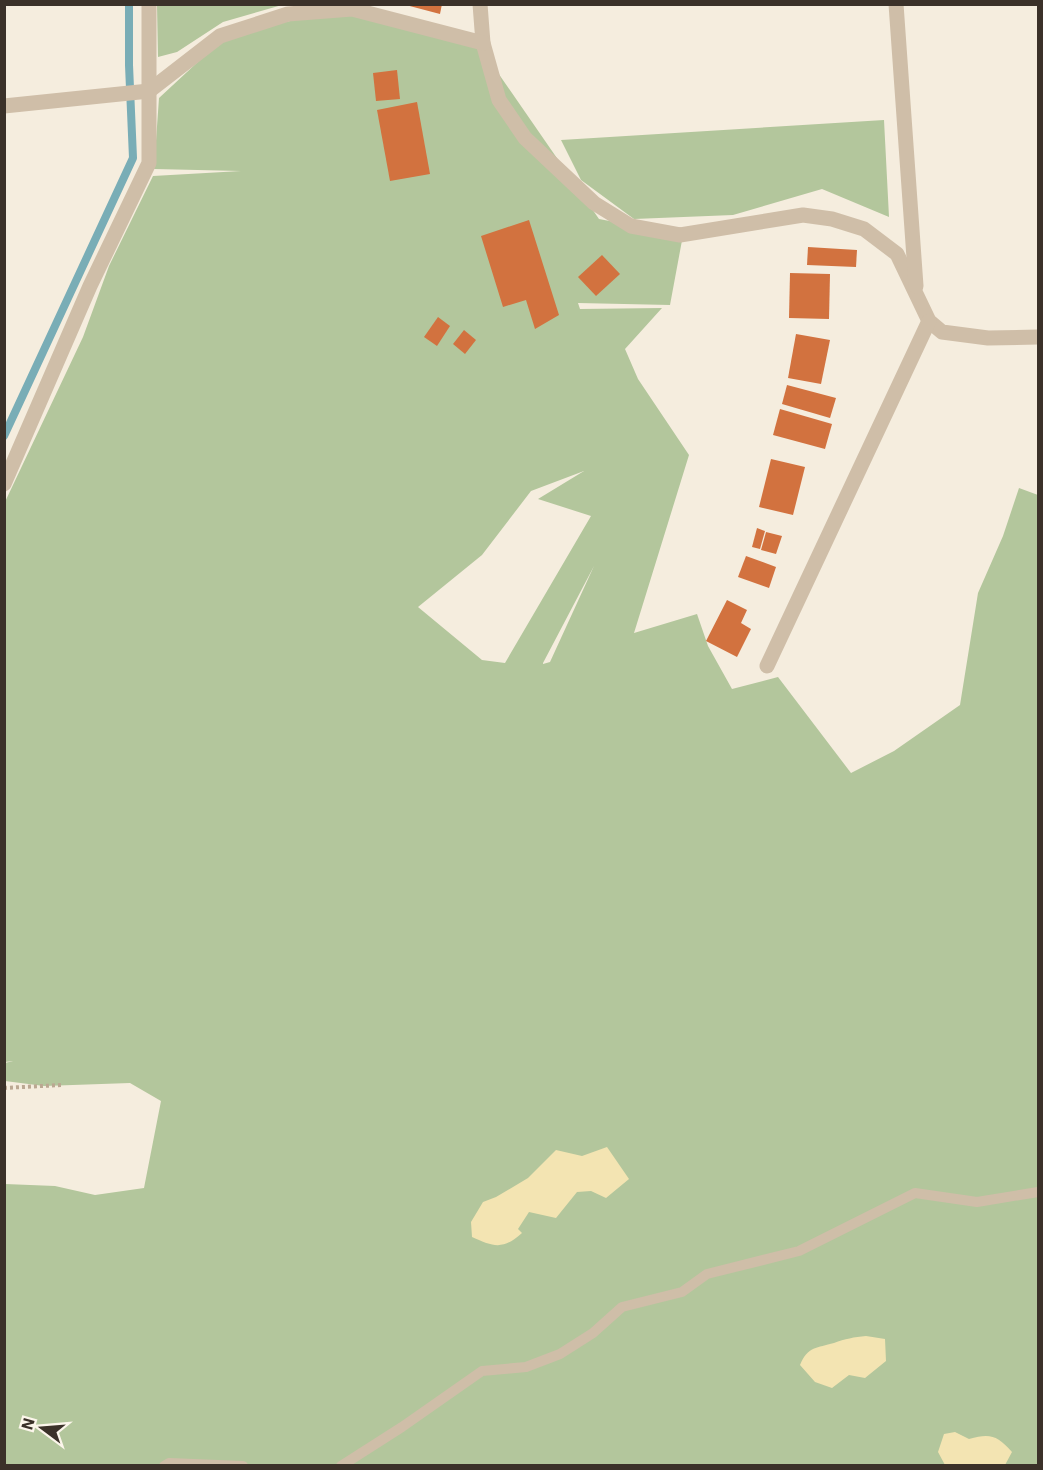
<svg xmlns="http://www.w3.org/2000/svg" width="1043" height="1470" font-family="'IBM Plex Sans',sans-serif">
<style>
.green{fill:#b3c69c;fill-rule:evenodd}
.sand{fill:#f3e4b2}
.lines{fill:none;stroke-linecap:round;stroke-linejoin:round}
.stream{stroke:#79adb6;stroke-width:8}
.building{fill:#d2723f}
.path{stroke:#bba892;stroke-width:4;stroke-dasharray:3 3;stroke-linecap:butt}
.lane{stroke:#cfbea8;stroke-width:10}
.street{stroke:#cfbea8;stroke-width:15}
</style>
<rect width="100%" height="100%" fill="#f5edde"/>
<g class="green">
<path d="M157,5V4L282,5L223,22L177,52L158,57Z"/>
<path d="M352,9L476,41L599,219L683,235L670,305L578,303L580,309L662,308L625,349L638,379L689,455L634,633L697,614L708,646L732,689L778,677L851,773L894,751L960,705L978,593L1003,536L1019,488L1038,495V1465H5V1184L55,1186L95,1195L144,1188L161,1101L130,1083L44,1086L5,1081V1063L13,1061L5,1062L4,504L83,337L109,266L153,176L241,171L154,169L159,98L229,33ZM584,471L538,499L591,516L505,663L482,660L418,607L482,555L531,491ZM594,566L550,662L543,664V663Z"/>
<path d="M884,120L889,217L822,189L733,215L634,219L581,180L561,140Z"/>
</g>
<g class="sand">
<path d="M607,1147L629,1179L606,1198L591,1191L577,1192L556,1218L529,1212L518,1229L522,1233C503,1250 494,1247 472,1237L471,1222L483,1202L496,1197L528,1178L556,1150L582,1156Z"/>
<path d="M866,1336L885,1339L886,1361L865,1378L849,1375L832,1388L815,1382L800,1365C808,1346 817,1348 834,1343C845,1339 854,1337 866,1336Z"/>
<path d="M955,1432L969,1439C990,1433 997,1435 1012,1452L1005,1465H945L938,1452L944,1434Z"/>
</g>
<g class="lines">
<path class="stream" d="M4,436L133,158L129,65V4"/>
</g>
<g class="building">
<path d="M402,4H442L440,14Z"/>
<path d="M397,70L400,99L376,101L373,73Z"/>
<path d="M417,102L430,174L390,181L377,110Z"/>
<path d="M529,220L559,315L535,329L526,300L503,307L481,236Z"/>
<path d="M808,247L857,250L856,267L807,265Z"/>
<path d="M602,255L620,274L596,296L578,277Z"/>
<path d="M790,273L830,274L829,319L789,318Z"/>
<path d="M438,317L450,326L437,346L424,337Z"/>
<path d="M464,330L476,340L465,354L453,344Z"/>
<path d="M796,334L830,340L821,384L788,378Z"/>
<path d="M787,385L836,398L830,418L782,404Z"/>
<path d="M780,409L832,424L825,449L773,435Z"/>
<path d="M771,459L805,467L793,515L759,507Z"/>
<path d="M757,528L765,531L760,549L752,547Z"/>
<path d="M766,532L782,536L776,554L761,550Z"/>
<path d="M746,556L776,567L769,588L738,577Z"/>
<path d="M727,600L747,610L741,623L751,629L737,657L706,641Z"/>
</g>
<g class="lines">
<path class="path" d="M4,1088L61,1085"/>
<g class="lane">
<path d="M164,1466L169,1463L243,1466"/>
<path d="M341,1466L402,1427L482,1371L526,1367L560,1354L593,1333L622,1307L682,1292L707,1274L799,1251L915,1193L977,1202L1038,1192"/>
</g>
<g class="street">
<path d="M480,4L483,43L499,100L525,138L594,203L631,226L680,235L803,215L832,219L864,229L897,254L929,321L942,332L988,338L1038,337"/>
<path d="M896,4L916,286"/>
<path d="M4,106L149,91L220,36L288,14L352,9L483,43"/>
<path d="M4,484L90,286L149,163V4"/>
<path d="M767,666L929,321"/>
</g>
</g>
<rect width="1043" height="1470" fill="none" stroke="#3b3129" stroke-width="12"/>
<g transform="translate(42 1428) rotate(286)" stroke="#fcf6eb" stroke-width="4.5" paint-order="stroke">
<path d="M0-4.5L10 22L0 15L-10 22Z" fill="#3b3129"/>
<text y="-9" font-size="16" font-weight="bold" text-anchor="middle" fill="#3b3129">N</text>
</g>
</svg>
